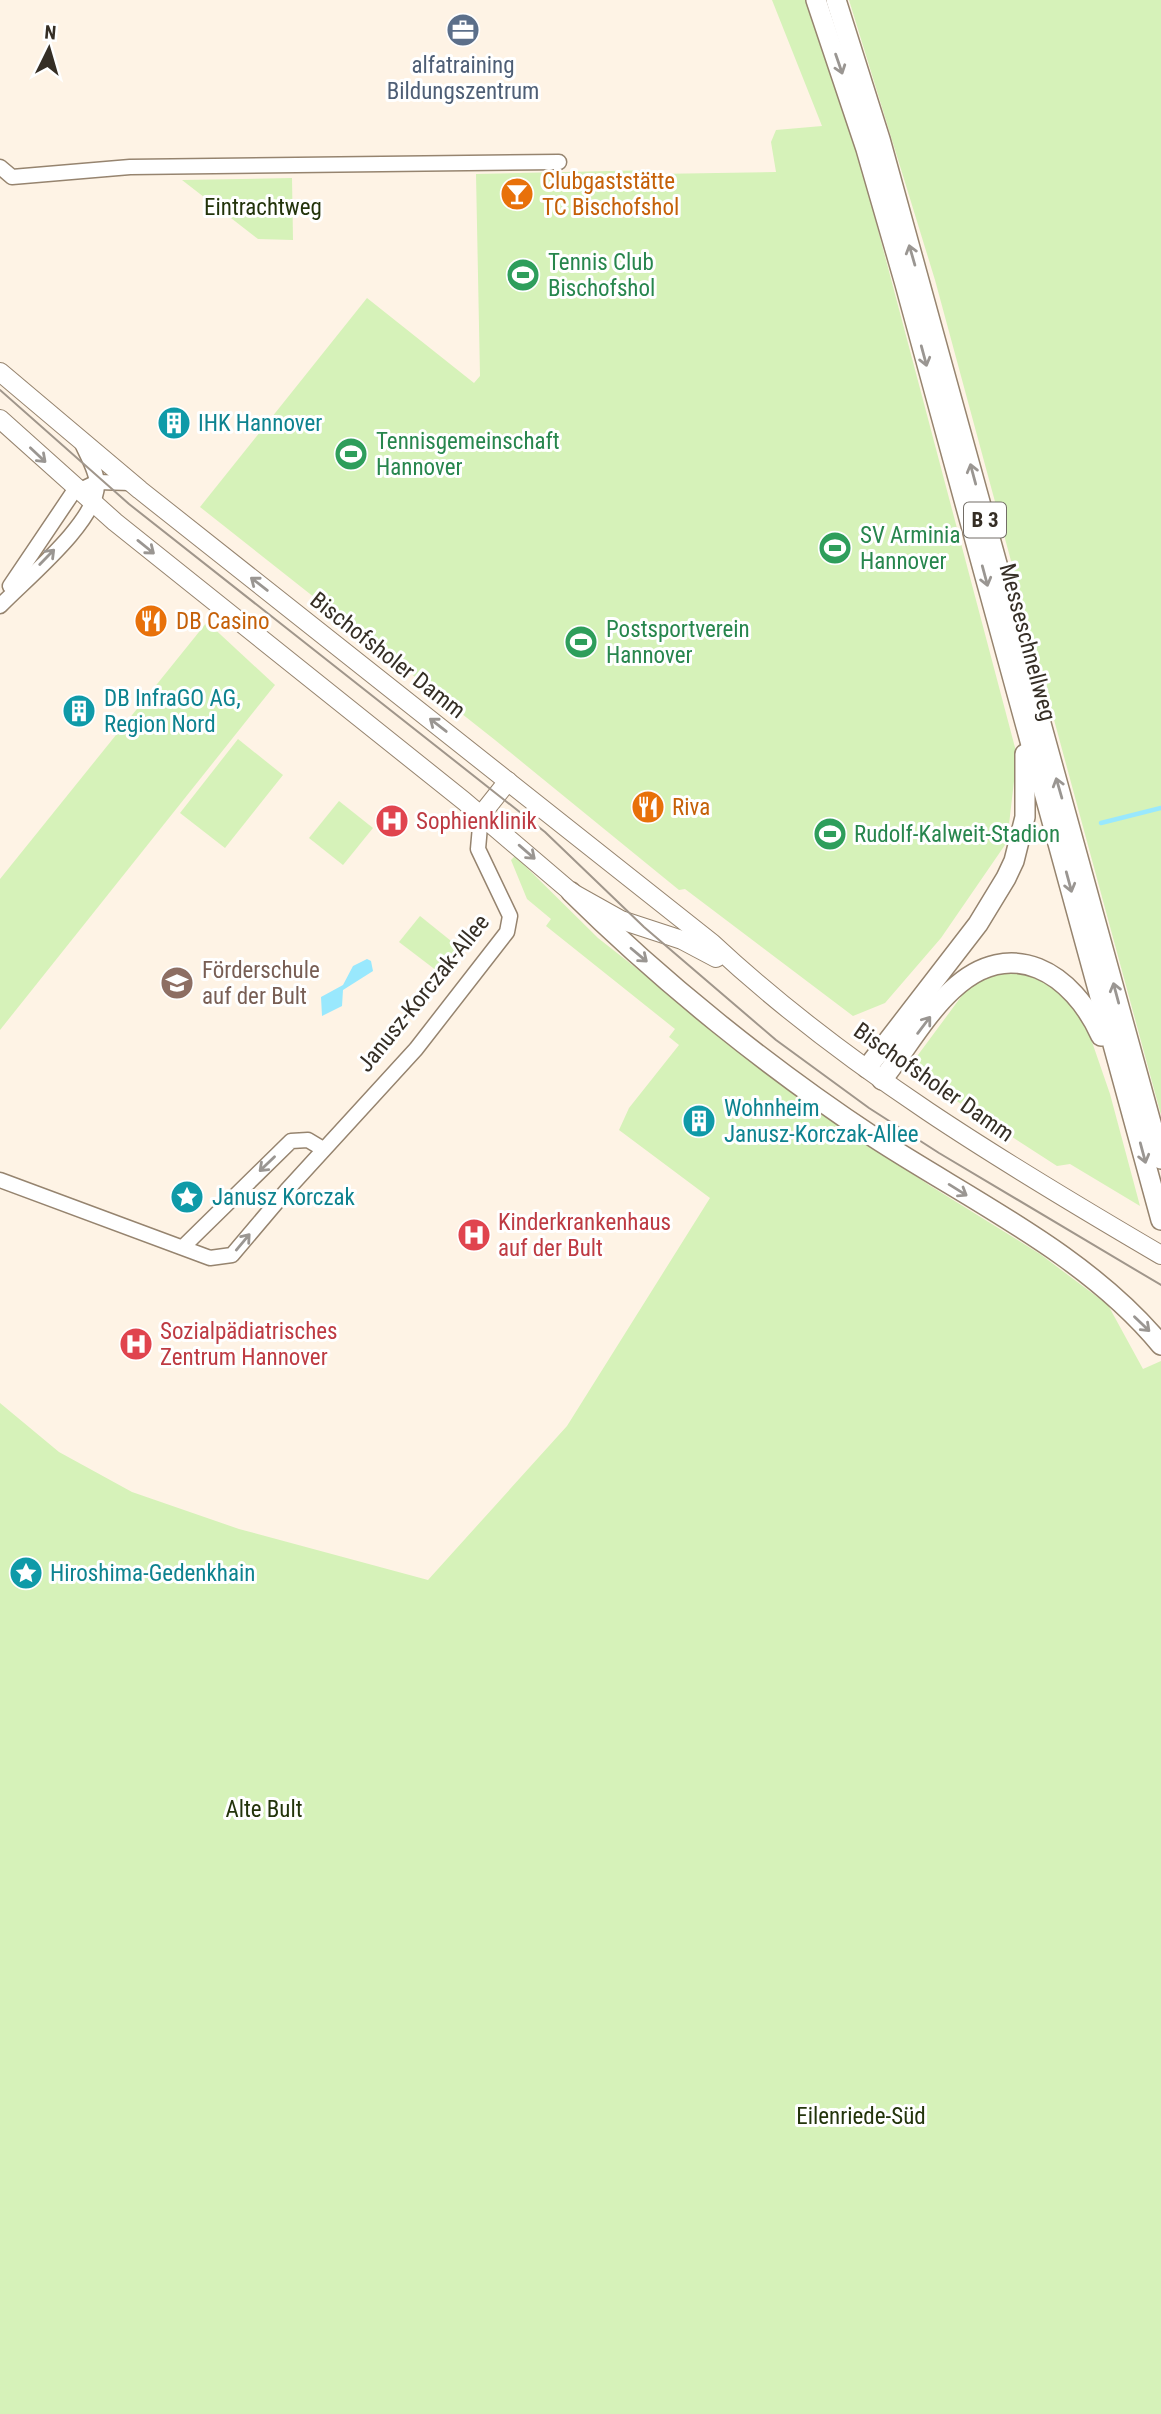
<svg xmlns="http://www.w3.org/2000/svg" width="1161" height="2414" font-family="'Roboto Condensed',sans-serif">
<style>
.green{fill:#d6f2b9}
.water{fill:#99e8fd}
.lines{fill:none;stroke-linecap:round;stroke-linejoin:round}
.stream{stroke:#99e8fd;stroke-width:4.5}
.minor-casing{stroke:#96846f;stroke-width:17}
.major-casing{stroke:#96846f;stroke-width:20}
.highway-casing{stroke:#96846f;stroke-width:22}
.minor{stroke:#fff;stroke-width:14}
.major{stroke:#fff;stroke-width:18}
.highway{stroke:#fff;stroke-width:19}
.tram{stroke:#a0968b;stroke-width:2}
.oneway{stroke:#9a9692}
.labels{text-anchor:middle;stroke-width:6;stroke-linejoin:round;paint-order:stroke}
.shield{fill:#fff;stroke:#726d66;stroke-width:2}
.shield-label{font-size:21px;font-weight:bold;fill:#352e25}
.service-label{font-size:23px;fill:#4e5e75;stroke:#fff}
.food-label{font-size:23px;fill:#c56008;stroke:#fff;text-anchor:start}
.park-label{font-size:23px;fill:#23340b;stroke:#fff}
.leisure-label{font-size:23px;fill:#27864d;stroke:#fff;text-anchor:start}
.culture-label{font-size:23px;fill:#0d838f;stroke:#fff;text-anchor:start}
.street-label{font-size:23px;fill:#352e25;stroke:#fff}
.health-label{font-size:23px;fill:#be3a42;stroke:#fff;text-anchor:start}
.education-label{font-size:23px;fill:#785e54;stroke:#fff;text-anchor:start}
</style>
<rect width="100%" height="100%" fill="#fef3e5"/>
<g class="green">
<path d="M772,0H806L831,67L859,158L1017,755L1007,842L941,938L885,1003L853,1016L685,889L679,890L495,740L200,507L367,298L474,383L480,376L476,174L655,170V174L776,172L771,142L776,130L822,126Z"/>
<path d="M849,0H1161V1115L935,280Z"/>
<path d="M292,178L293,240L258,239L182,180Z"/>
<path d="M207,622L275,685L0,1030V879Z"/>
<path d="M238,739L283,775L225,848L180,813Z"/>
<path d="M339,801L373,828L343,865L309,838Z"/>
<path d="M515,856L598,938L800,1097L929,1185L1040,1254L1108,1305L1143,1369L1161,1361V2414H0V1403L59,1452L132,1492L239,1529L428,1580L567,1426L710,1198L619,1130L629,1108L679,1045L669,1037L675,1029L546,926L551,919L527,899L511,860Z"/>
<path d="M420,916L461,949L441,974L399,942Z"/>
<path d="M1008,970L1035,973L1081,1010L1110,1094L1140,1206L1070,1164L1057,1166L938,1089L915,1059L969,986L984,976Z"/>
</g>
<path class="water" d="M367,959L371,961L373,971L343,990L342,1006L322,1016L321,997L343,985L353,966Z"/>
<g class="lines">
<path class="stream" d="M1101,823L1161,808"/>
<defs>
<g id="minor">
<path d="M0,167L12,177L130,167L559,162"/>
<path d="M10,586L72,494L97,482L131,483"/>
<path d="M0,606C26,579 95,523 97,486C98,472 86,454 81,441"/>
<path d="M0,1180L210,1258L232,1255L287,1190L416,1049L507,932L510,916L478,849L481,815"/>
<path d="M184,1246L291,1141L308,1140L323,1149"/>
</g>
<g id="major">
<path d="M0,372L140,490L712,943C846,1068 1004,1163 1161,1255"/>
<path d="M0,419L115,522L464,801L571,892L621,920L682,940L716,958"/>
<path d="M481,815L508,781"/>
</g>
<g id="highway">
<path d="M816,0L866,149L905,284L1161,1220"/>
<path d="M836,0L880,139L1161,1159"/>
<path d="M571,892C662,982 769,1068 875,1138C972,1201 1087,1255 1161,1345"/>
<path d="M867,1068L978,924L1006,878L1014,861L1025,817V754"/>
<path d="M882,1080C905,1051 925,1015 952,990C1011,934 1073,973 1101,1036"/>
</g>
</defs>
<use href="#minor" class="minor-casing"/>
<use href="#major" class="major-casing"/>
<use href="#highway" class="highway-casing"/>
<use href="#minor" class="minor"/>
<use href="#major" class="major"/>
<use href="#highway" class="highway"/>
<path class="tram" d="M0,390L129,504L545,832L644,927L776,1040L869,1108L939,1153L1161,1285"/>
</g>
<defs><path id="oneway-shaft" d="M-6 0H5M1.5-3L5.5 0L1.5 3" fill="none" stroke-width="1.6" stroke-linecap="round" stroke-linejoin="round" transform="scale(1.75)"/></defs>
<g class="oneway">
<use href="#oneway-shaft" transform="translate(839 64) rotate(71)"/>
<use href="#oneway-shaft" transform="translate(912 255) rotate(-106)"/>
<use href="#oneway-shaft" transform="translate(924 356) rotate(75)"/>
<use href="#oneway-shaft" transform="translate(38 455) rotate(43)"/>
<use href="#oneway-shaft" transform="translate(973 474) rotate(-105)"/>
<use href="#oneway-shaft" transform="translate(146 547) rotate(39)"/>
<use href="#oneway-shaft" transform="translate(47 557) rotate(-46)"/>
<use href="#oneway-shaft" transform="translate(985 576) rotate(75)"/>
<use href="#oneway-shaft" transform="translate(259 584) rotate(-142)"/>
<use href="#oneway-shaft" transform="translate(438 725) rotate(-142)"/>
<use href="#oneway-shaft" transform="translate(1059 788) rotate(-106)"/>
<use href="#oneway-shaft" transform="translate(527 852) rotate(41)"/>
<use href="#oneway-shaft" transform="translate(1069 882) rotate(75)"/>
<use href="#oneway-shaft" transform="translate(639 955) rotate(40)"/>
<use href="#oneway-shaft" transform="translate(1116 993) rotate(-105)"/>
<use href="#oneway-shaft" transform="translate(924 1025) rotate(-53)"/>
<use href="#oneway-shaft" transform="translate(1143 1153) rotate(75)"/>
<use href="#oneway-shaft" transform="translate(267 1164) rotate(136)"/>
<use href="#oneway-shaft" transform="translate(958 1190) rotate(32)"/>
<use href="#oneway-shaft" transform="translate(243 1242) rotate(-50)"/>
<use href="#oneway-shaft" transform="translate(1142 1324) rotate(44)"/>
</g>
<defs>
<symbol id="office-disc" viewBox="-11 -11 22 22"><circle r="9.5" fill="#5c6f8a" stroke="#fff"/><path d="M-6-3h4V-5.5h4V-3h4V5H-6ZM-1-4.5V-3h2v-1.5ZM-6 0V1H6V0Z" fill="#fff"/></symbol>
<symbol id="bar-disc" viewBox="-11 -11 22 22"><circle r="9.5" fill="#e8710a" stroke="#fff"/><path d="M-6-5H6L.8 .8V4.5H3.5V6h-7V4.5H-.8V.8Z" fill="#fff"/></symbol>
<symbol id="stadium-disc" viewBox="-11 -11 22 22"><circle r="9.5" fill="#2e9e5b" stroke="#fff"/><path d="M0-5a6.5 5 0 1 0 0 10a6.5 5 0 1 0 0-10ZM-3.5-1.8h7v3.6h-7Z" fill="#fff"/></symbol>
<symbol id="building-disc" viewBox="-11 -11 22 22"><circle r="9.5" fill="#0f9aa8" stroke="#fff"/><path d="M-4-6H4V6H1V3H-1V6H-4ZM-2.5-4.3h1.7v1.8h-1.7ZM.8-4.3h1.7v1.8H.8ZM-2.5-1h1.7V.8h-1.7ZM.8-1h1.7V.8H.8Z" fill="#fff"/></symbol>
<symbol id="restaurant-disc" viewBox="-11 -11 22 22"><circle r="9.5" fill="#e8710a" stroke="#fff"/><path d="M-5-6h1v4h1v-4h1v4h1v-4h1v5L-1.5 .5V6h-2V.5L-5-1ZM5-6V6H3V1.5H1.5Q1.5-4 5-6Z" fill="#fff"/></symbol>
<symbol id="hospital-disc" viewBox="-11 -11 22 22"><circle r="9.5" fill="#e0444e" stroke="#fff"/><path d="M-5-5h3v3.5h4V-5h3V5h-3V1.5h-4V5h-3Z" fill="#fff"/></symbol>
<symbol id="school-disc" viewBox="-11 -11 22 22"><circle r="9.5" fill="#8d6e63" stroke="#fff"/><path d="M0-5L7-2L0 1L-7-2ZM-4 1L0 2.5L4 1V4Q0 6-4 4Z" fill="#fff"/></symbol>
<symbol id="sight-disc" viewBox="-11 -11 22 22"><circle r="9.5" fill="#0f9aa8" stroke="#fff"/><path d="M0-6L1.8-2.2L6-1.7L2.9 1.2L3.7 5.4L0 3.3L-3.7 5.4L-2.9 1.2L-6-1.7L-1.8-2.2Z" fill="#fff"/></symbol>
</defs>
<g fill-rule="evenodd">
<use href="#office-disc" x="444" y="11" width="38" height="38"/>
<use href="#bar-disc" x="498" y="175" width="38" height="38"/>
<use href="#stadium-disc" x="504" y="256" width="38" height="38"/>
<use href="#building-disc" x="155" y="404" width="38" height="38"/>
<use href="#stadium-disc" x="332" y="435" width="38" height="38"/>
<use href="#stadium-disc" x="816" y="529" width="38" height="38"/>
<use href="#restaurant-disc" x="132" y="602" width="38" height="38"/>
<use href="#stadium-disc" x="562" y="623" width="38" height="38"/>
<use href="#building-disc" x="60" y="692" width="38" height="38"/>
<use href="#restaurant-disc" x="629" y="788" width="38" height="38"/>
<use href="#hospital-disc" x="373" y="802" width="38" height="38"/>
<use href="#stadium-disc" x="811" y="815" width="38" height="38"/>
<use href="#school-disc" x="158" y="964" width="38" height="38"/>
<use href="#building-disc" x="680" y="1102" width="38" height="38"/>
<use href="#sight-disc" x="168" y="1178" width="38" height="38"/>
<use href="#hospital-disc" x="455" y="1216" width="38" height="38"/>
<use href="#hospital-disc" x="117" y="1325" width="38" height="38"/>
<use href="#sight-disc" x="7" y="1554" width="38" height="38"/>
</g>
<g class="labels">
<rect class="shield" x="964" y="502.5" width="42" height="35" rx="5"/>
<g class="shield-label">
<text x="985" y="527">B 3</text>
</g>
<g class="service-label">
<text x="463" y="73">alfatraining<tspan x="463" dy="26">Bildungszentrum</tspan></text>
</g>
<g class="food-label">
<text x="542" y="189">Clubgaststätte<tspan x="542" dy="26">TC Bischofshol</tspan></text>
<text x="176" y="629">DB Casino</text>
<text x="672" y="815">Riva</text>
</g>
<g class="park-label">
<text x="263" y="215">Eintrachtweg</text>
<text x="264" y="1817">Alte Bult</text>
<text x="861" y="2124">Eilenriede-Süd</text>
</g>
<g class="leisure-label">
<text x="548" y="270">Tennis Club<tspan x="548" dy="26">Bischofshol</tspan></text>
<text x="376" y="449">Tennisgemeinschaft<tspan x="376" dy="26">Hannover</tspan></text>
<text x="860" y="543">SV Arminia<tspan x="860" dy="26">Hannover</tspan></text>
<text x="606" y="637">Postsportverein<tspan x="606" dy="26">Hannover</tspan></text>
<text x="854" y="842">Rudolf-Kalweit-Stadion</text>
</g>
<g class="culture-label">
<text x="198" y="431">IHK Hannover</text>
<text x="104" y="706">DB InfraGO AG,<tspan x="104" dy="26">Region Nord</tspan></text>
<text x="724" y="1116">Wohnheim<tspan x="724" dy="26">Janusz-Korczak-Allee</tspan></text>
<text x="212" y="1205">Janusz Korczak</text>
<text x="50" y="1581">Hiroshima-Gedenkhain</text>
</g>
<g class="street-label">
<text transform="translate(1028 642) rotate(75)" y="8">Messeschnellweg</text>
<text transform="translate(388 655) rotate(38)" y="8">Bischofsholer Damm</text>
<text transform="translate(423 993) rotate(-51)" y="8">Janusz-Korczak-Allee</text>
<text transform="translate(934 1082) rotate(35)" y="8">Bischofsholer Damm</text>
</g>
<g class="health-label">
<text x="416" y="829">Sophienklinik</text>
<text x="498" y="1230">Kinderkrankenhaus<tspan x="498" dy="26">auf der Bult</tspan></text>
<text x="160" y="1339">Sozialpädiatrisches<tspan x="160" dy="26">Zentrum Hannover</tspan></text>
</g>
<g class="education-label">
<text x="202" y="978">Förderschule<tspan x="202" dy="26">auf der Bult</tspan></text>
</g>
</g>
<g transform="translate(49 49) rotate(5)" stroke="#ffffff" stroke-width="5" paint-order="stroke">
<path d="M0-5L12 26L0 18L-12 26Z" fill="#352e25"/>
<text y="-10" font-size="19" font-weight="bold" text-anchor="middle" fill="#352e25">N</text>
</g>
</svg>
